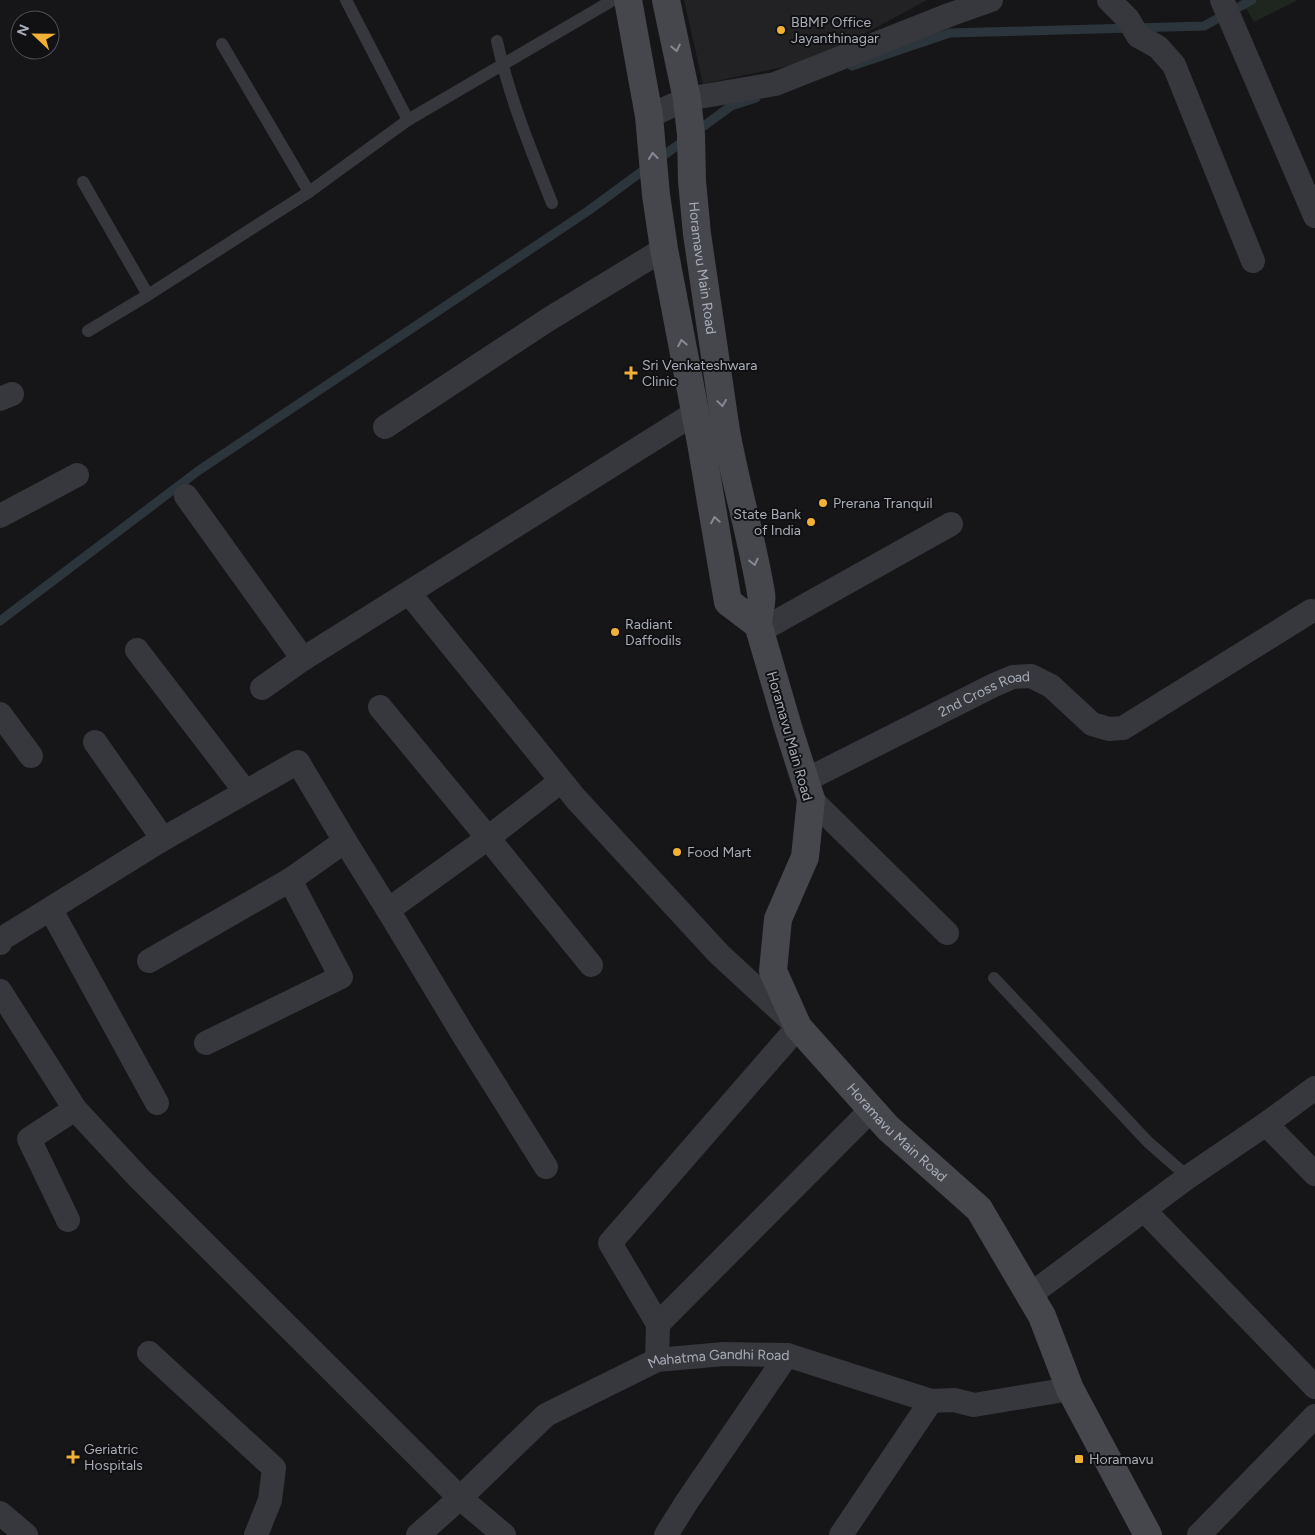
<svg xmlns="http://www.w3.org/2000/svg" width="1315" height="1535" font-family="Figtree,sans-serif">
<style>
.built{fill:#222225}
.green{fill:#1e261f}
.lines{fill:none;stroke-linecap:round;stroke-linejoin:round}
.stream{stroke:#2c353c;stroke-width:9}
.lane{stroke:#37383d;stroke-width:12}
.street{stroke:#37383d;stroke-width:24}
.secondary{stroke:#45474d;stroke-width:28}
.oneway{stroke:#858993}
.poi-dot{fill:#f2b134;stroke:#111113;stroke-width:2}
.labels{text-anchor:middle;stroke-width:4;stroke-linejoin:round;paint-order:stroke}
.poi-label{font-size:14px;fill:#a8adb8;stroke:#111113;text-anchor:start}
.street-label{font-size:14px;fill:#a8adb8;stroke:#111113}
</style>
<rect width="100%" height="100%" fill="#161618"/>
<path class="built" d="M684,0H927L816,60L703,84Z"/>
<path class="green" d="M1241,0H1298L1254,22Z"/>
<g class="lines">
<g class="stream">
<path d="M852,66L950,33L1204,26L1252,0"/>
<path d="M0,621L198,471L588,211L731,106L756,98"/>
</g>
<g class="lane">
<path d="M346,0L408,120"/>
<path d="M497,41C509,97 531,150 552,203"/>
<path d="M222,44L309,192"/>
<path d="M83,182L148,295"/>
<path d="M88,331L148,295L309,192L408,120L613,0"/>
<path d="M994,978L1148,1142L1188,1177"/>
</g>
<g class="street">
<path d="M1109,0L1128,19L1138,36L1158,47L1174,65L1253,261"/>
<path d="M1222,0L1315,216"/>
<path d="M649,116L687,99L775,84L949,15L991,0"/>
<path d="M0,399L12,394"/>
<path d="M385,427L549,319L664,249"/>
<path d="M186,496L303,659"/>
<path d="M0,516L77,475"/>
<path d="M409,593L576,799L719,954L798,1027L610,1243L658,1324L657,1360"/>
<path d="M760,631L951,524"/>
<path d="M137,650L245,791"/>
<path d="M262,688L303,659L695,413"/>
<path d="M380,707L488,838L591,965"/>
<path d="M0,714L31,756"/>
<path d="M95,742L163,839"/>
<path id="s1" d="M804,781L994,685L1013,677L1031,676L1051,686L1092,724L1109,729L1123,728L1311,611"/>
<path d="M811,799L947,933"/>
<path d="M290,880L345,841"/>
<path d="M51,910L157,1103"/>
<path d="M388,910L488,838L561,781"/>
<path d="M0,943L3,938L163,839L298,762L345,841L388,910L464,1036L546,1167"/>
<path d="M149,961L290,880L341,977L206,1043"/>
<path d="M0,991L75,1109L139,1178L460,1498L504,1535"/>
<path d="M1266,1124L1315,1174"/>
<path d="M1144,1210L1315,1387"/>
<path d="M68,1220L29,1139L75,1109"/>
<path d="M1030,1295L1188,1177L1266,1124L1315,1088"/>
<path d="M658,1324L871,1110"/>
<path d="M149,1353L274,1468L270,1500L256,1535"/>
<path d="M0,1513L26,1535"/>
<path id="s2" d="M418,1535L460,1498L546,1415L657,1360L724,1354L787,1355L931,1401L954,1400L974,1405L1070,1389"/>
<path d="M666,1535L686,1503L787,1355"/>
<path d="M841,1535L931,1401"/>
<path d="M1199,1535L1315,1416"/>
</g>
<g class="secondary">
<path d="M628,0L649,116L656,195L664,249L701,443L728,602L757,624"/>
<path id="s3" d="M666,0L687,99L691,135L692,181L697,234L726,431C736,486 752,539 761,593C764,606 754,618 760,631L788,727L811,799L805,857L778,919L773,971L798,1027L888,1128L979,1209L1042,1316L1070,1389L1148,1535"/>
</g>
</g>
<defs><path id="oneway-chevron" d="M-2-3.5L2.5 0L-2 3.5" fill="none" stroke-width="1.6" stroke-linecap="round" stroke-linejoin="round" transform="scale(1.25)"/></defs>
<g class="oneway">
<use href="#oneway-chevron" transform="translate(676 48) rotate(78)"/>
<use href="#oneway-chevron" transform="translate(653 156) rotate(-96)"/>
<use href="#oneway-chevron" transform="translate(682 343) rotate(-101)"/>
<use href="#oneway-chevron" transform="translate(722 403) rotate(82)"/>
<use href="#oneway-chevron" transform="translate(715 520) rotate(-100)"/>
<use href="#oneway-chevron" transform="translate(754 562) rotate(77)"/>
</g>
<g class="poi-dot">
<circle cx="781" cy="30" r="5"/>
<path d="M628.5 365.5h5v5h5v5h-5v5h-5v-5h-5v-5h5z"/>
<circle cx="823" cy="503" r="5"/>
<circle cx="811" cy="522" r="5"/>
<circle cx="615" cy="632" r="5"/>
<circle cx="677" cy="852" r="5"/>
<path d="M70.5 1449.5h5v5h5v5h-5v5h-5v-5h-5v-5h5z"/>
<rect x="1074" y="1454" width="10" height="10" rx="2.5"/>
</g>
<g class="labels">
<g class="poi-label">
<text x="791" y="27">BBMP Office<tspan x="791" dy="16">Jayanthinagar</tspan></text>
<text x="642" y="370">Sri Venkateshwara<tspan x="642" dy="16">Clinic</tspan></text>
<text x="833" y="508">Prerana Tranquil</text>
<text x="801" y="519" text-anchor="end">State Bank<tspan x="801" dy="16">of India</tspan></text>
<text x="625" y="629">Radiant<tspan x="625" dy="16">Daffodils</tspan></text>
<text x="687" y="857">Food Mart</text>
<text x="84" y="1454">Geriatric<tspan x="84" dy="16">Hospitals</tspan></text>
<text x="1089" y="1464">Horamavu</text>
</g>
<g class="street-label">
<text dy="5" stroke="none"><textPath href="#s3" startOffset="271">Horamavu Main Road</textPath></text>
<text dy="5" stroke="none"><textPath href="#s1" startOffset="201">2nd Cross Road</textPath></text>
<text transform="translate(790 736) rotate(74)" y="5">Horamavu Main Road</text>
<text dy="5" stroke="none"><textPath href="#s3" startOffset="1200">Horamavu Main Road</textPath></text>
<text dy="5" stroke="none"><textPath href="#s2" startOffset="361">Mahatma Gandhi Road</textPath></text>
</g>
</g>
<g transform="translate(35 35) rotate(292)"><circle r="24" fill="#111113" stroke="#4d4f55"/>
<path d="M0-4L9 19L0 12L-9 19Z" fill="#f2b134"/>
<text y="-8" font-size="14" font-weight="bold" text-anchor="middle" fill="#a8adb8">N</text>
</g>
</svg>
